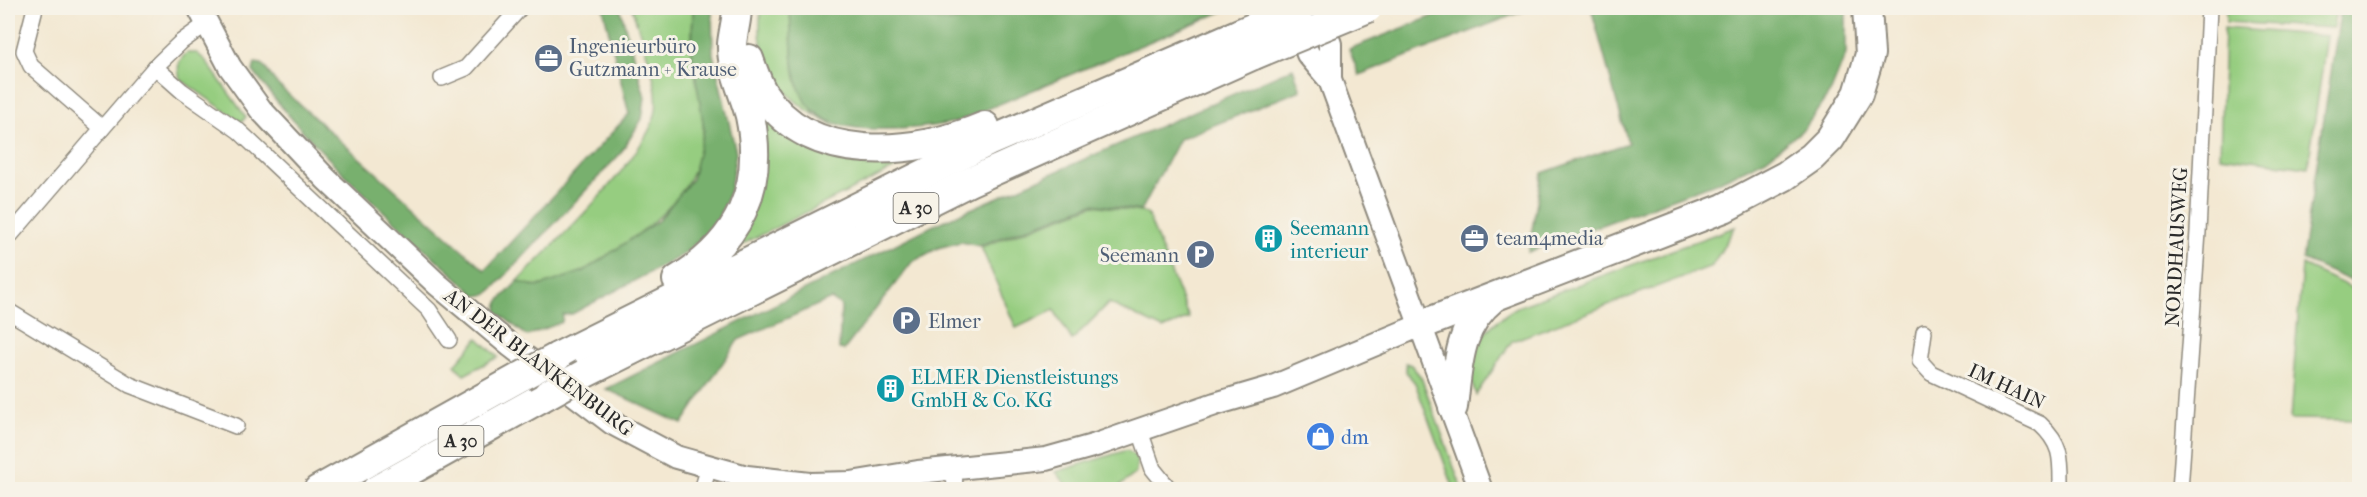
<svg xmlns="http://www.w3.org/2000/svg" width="2367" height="497" font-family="'IM FELL French Canon',serif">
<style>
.green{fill:#96cd80;stroke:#607c56;stroke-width:1.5}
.forest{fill:#78b06e;stroke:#526e4c;stroke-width:1.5}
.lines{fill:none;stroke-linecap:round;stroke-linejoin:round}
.street-casing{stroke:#8f8a7e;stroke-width:18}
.secondary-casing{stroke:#8f8a7e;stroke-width:26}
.highway-casing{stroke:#8f8a7e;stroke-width:32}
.street{stroke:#fff;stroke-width:15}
.secondary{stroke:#fff;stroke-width:22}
.highway{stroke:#fff;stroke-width:28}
.highway-bridge-casing{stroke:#8f8a7e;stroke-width:32;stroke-linecap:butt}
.highway-bridge{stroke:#fff;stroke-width:28}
.labels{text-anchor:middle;stroke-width:6;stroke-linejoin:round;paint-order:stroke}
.shield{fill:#f7f3e8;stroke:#686764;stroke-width:1.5}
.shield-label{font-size:18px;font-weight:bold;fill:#2b2b2b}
.service-label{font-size:20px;fill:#4e5e75;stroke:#f7f3e8;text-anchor:start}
.culture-label{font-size:20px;fill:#0d838f;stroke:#f7f3e8;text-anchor:start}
.street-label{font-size:20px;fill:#2b2b2b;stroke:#f7f3e8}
.shop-label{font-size:20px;fill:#366cbe;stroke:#f7f3e8;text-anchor:start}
</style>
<rect width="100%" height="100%" fill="#f7f3e8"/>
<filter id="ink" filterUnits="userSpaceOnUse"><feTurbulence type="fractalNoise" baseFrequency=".0167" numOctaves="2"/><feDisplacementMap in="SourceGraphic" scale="12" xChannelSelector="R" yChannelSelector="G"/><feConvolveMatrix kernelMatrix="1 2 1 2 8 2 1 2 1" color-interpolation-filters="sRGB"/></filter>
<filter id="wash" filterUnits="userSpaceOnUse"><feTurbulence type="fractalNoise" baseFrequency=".008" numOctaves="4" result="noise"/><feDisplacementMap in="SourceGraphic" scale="24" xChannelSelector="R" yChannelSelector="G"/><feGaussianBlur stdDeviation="1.35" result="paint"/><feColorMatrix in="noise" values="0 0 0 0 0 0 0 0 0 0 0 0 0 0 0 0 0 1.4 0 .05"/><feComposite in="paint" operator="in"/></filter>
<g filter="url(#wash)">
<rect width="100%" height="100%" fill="#f3e8d2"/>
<g class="green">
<path d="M632,8H693C693,22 691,38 692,53C694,78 705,105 703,130C698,200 646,229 594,264C575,277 538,293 518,281C551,246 650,155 656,110C660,82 640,36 632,8Z"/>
<path d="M761,8H790L793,64L815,115L835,126C786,103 753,66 761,8Z"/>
<path d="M880,8H1032L950,22L899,14Z"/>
<path d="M2226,8H2336L2333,28L2226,22Z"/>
<path d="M2224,28L2327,36L2308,167L2220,156Z"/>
<path d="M187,53H197L206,61L246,117L241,122L180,79C177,67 177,61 187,53Z"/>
<path d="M756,103L823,154L856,162L917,157L731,250Z"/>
<path d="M1094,205L1147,213L1189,318L1163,329L1109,303L1072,340L1054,310L1016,328L981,247Z"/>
<path d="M1735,227L1712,266L1512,341L1476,395C1459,353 1483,328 1517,307Z"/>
<path d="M2302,265L2359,291V420L2290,419Z"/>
<path d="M478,338L498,357L464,375L455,365Z"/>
<path d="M1406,363L1411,365L1421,377L1462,489H1454L1415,383L1406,372Z"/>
<path d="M1127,450L1137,458L1136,473L1116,489H1070L1056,472Z"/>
</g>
<g class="forest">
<path d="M603,8H620L645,97L642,119L620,154L488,294L477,296C399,225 316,156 253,71L255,63L262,64L278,85L485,270L629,114Z"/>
<path d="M693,8H712L713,54L736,152L730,191L715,226L681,256L572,314L563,315L562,322L527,336L497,312L498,302L518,281L537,287L584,271L659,220L692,179L704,129L692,53Z"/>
<path d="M790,8H880L899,14L950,22L1032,8H1231L956,122C927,128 900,130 870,129C788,126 793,73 790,8Z"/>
<path d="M1454,8H1531L1359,75L1349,49Z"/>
<path d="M1591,8H1846V54L1831,91L1805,128L1766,159L1718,182L1528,252L1542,173L1628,143Z"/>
<path d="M2341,8H2359V284L2302,260Z"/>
<path d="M1293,68L1301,90L1179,139L1141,211L1093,204L979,246L961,242L938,248L912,262L844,350L839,349L841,306L831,299L738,340L682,424L606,389L932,226Z"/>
</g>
</g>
<g filter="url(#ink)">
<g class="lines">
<defs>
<g id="street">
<path d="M35,8L24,51L31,66L102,128"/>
<path d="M155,67L182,91L239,131L429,310L449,340"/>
<path d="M442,78L466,68L520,8"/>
<path d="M8,238L155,67L181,42L206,24"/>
<path d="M8,311L130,385L236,426"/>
<path d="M1924,332L1920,361L1931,373L2040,424C2063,445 2061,460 2061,490"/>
<path d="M1140,431L1153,469L1170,490"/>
<path d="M954,468L955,490"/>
<path d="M702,490L709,467"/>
<path d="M2180,490L2198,232L2209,8"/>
</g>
<g id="secondary">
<path d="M199,8L230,67L261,110L326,179L437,284L511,346L612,423L676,457L747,477L810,484L851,483L918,472L1046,459L1096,445L1215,404L1273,387L1421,325"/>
<path d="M1317,8L1330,44V80L1481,490"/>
<path d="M1295,20L1308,54L1330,80"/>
</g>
<g id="highway">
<path d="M749,59C753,70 757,82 763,93C809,167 917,155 985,126"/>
<path d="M677,280C739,242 765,188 750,116C744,93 731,68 732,44C733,32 737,20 737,8"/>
<path d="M1421,325L1724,208L1785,176L1812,157L1830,139L1858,94L1870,54L1867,8"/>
<path d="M557,357L988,142L1240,33"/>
<path d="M584,374L969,182L1254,55"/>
<path d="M1453,407C1458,366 1458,326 1493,298"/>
<path d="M318,490L522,376"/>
<path d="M376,490L548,394"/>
</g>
</defs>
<use href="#street" class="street-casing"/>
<use href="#secondary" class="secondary-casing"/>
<use href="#highway" class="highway-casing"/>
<use href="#street" class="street"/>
<use href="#secondary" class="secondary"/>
<use href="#highway" class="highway"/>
<defs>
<g id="highway-bridge">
<path d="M1240,33L1300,8"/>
<path d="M1254,55L1368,8"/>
<path d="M522,376L557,357"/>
<path d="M548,394L584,374"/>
</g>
</defs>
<use href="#highway-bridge" class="highway-bridge-casing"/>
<use href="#highway-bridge" class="highway-bridge"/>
</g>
</g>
<defs>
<symbol id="office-disc" viewBox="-11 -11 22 22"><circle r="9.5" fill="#5c6f8a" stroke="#f7f3e8"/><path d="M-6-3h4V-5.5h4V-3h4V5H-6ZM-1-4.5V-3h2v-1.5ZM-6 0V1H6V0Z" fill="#fff"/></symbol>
<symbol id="building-disc" viewBox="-11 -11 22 22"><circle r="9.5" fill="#0f9aa8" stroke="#f7f3e8"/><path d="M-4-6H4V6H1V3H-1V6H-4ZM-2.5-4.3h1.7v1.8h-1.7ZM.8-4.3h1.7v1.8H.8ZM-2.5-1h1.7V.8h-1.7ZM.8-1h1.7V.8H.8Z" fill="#fff"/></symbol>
<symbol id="parking-disc" viewBox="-11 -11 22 22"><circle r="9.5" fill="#5c6f8a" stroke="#f7f3e8"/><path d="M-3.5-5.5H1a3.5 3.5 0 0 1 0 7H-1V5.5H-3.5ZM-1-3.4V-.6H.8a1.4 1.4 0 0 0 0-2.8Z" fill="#fff"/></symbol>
<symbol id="shop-disc" viewBox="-11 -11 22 22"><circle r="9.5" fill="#3f7fe0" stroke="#f7f3e8"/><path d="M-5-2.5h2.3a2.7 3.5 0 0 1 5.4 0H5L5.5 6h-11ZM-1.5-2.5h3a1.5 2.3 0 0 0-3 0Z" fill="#fff"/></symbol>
</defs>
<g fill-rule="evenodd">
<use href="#office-disc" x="532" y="42" width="33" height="33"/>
<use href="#office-disc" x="1458" y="222" width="33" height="33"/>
<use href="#building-disc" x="1252" y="222" width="33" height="33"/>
<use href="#parking-disc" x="1184" y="238" width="33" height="33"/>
<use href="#parking-disc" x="890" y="304" width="33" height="33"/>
<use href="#building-disc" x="874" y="372" width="33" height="33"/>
<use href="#shop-disc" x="1304" y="420" width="33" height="33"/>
</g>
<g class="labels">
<g class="shield">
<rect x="893.5" y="193" width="45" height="30" rx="4.5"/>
<rect x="438.5" y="426" width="45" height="30" rx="4.5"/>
</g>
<g class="shield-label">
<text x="916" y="214">A 30</text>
<text x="461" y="447">A 30</text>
</g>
<g class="service-label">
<text x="569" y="53">Ingenieurbüro<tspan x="569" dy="23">Gutzmann + Krause</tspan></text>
<text x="1496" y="245">team4media</text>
<text x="1179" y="262" text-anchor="end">Seemann</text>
<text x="928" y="328">Elmer</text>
</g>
<g class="culture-label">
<text x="1290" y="235">Seemann<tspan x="1290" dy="23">interieur</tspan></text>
<text x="911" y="384">ELMER Dienstleistungs<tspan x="911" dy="23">GmbH &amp; Co. KG</tspan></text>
</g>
<g class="street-label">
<text transform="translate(2176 247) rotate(-87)" y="7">NORDHAUSWEG</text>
<text transform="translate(539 362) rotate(37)" y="7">AN DER BLANKENBURG</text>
<text transform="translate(2007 386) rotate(25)" y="7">IM HAIN</text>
</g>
<g class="shop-label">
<text x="1341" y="444">dm</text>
</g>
</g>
<rect width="2367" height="497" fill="none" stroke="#f7f3e8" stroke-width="30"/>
</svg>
